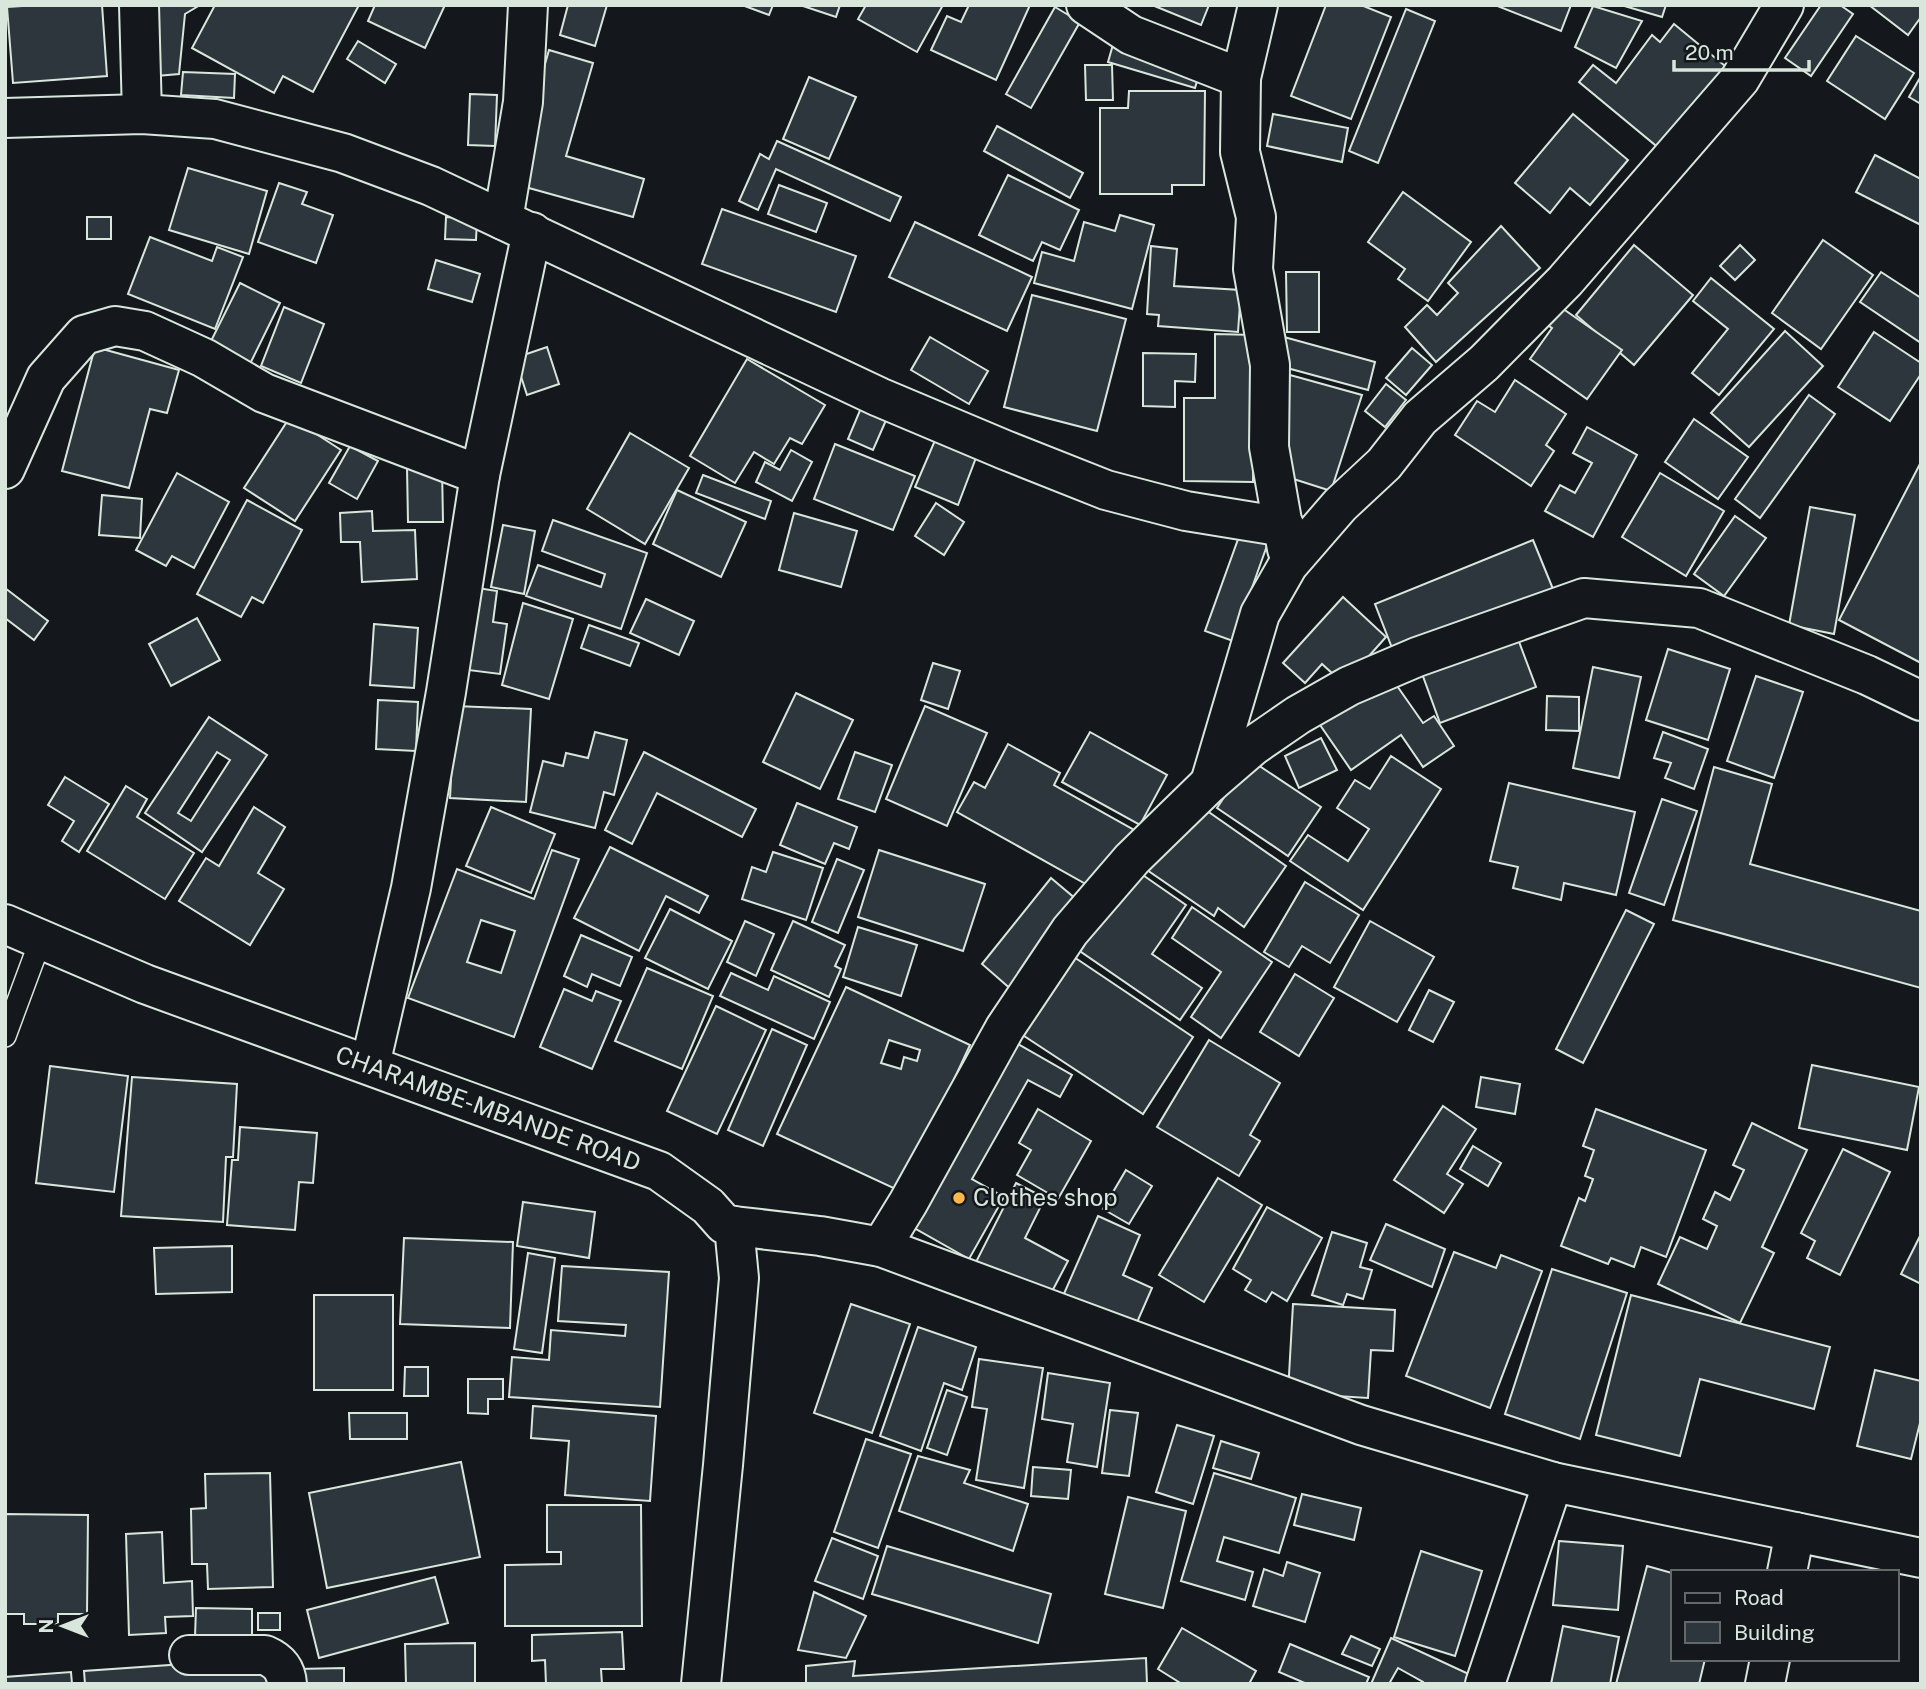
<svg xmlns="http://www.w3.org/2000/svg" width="1926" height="1689" font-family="'Public Sans',sans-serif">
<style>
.building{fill:#2c363c;stroke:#d8e6dc;stroke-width:2;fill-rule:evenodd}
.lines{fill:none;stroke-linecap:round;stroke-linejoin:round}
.service-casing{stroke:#d8e6dc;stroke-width:24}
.minor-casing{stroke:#d8e6dc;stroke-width:42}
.tertiary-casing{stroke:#d8e6dc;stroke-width:42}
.primary-casing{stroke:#d8e6dc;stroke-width:42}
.service{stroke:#14181c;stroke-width:21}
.minor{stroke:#14181c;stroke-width:38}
.tertiary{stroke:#14181c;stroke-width:38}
.primary{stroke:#14181c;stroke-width:38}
.poi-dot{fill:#ffb74d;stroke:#14181c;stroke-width:2.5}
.labels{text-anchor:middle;stroke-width:5;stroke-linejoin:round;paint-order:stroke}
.street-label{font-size:24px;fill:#d8e6dc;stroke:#14181c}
.poi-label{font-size:24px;fill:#d8e6dc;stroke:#14181c;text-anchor:start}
</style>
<rect width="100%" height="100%" fill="#14181c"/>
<g class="building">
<path d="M19,5H78L79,16L20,21Z"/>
<path d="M38,5H102L107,76L13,83L7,7Z"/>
<path d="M152,5H200L185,14L179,74L145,77Z"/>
<path d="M215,5H359L313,92L283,76L274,93L192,48Z"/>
<path d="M375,5H445L425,48L368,21Z"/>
<path d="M568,5H607L595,46L560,35Z"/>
<path d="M742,5H773L769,15Z"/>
<path d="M800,5H840L836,17Z"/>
<path d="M866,5H943L917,52L858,19Z"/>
<path d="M969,5H1030L996,80L931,50L947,16L961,22Z"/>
<path d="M1152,5H1209L1201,25Z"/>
<path d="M1326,5H1361L1391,17L1351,119L1291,96Z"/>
<path d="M1495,5H1571L1561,31Z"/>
<path d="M1621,5H1666L1662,17Z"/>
<path d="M1821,5H1840L1853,14L1811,76L1785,58Z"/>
<path d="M1869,5H1921V17L1908,35Z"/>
<path d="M1593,6L1642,21L1616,68L1575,47Z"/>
<path d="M1055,7L1080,22L1031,108L1006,94Z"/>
<path d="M1406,9L1435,21L1378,163L1349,151Z"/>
<path d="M1674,24L1730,70L1660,149L1579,82L1593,65L1616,83L1652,35L1660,42Z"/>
<path d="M1856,36L1914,73L1885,119L1827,81Z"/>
<path d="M358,41L396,64L385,83L347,59Z"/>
<path d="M1114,41L1201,68L1195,88L1108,62Z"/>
<path d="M549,50L593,63L566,156L644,179L633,217L511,183Z"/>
<path d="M1085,65H1112L1113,100H1086Z"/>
<path d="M183,72L235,74L234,98L181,95Z"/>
<path d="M1921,76V104L1909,97Z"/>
<path d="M809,77L856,97L829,159L783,139Z"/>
<path d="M1129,91H1205L1204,185H1172V194H1100V108H1128Z"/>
<path d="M470,94L497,95L495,146L468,145Z"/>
<path d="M1273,114L1348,128L1342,162L1267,146Z"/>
<path d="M1573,114L1628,160L1590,205L1570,188L1550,213L1515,183Z"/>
<path d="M997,126L1083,173L1070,198L984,151Z"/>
<path d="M777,141L901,197L890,221L776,169L758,210L739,201L760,154L769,159Z"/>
<path d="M1875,155L1921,179V225L1856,192Z"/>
<path d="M188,168L267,191L249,254L169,230Z"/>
<path d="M1008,175L1079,210L1060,250L1042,242L1033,261L979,235Z"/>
<path d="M279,183L307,192L302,204L333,215L316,263L258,242Z"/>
<path d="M779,185L827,203L816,232L768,214Z"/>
<path d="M1403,192L1471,242L1428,301L1398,279L1405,269L1368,242Z"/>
<path d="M722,209L856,256L836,312L702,264Z"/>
<path d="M1120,215L1154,225L1132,309L1034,283L1042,252L1074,261L1084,222L1115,231Z"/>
<rect x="87" y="217" width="24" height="22"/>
<path d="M446,217L477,219L476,240L445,239Z"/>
<path d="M915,222L1032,277L1007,331L889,277Z"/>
<path d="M1501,226L1540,268L1436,362L1405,327L1427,305L1437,315L1458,293L1448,283Z"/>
<path d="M150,237L212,261L217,247L243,257L215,329L128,294Z"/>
<path d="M1823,240L1873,275L1821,349L1772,313Z"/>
<path d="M1634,245L1693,295L1634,365L1576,315Z"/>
<path d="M1740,245L1755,260L1735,280L1720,266Z"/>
<path d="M1151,246L1177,249L1174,286L1241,290L1238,332L1158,326L1159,315L1147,314Z"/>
<path d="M436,260L480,274L472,302L428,289Z"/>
<path d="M1286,272H1319V332H1287Z"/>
<path d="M1881,272L1921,298V343L1860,302Z"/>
<path d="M1711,278L1774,329L1719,395L1692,373L1728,329L1693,301Z"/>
<path d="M240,283L280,303L246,372L206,351Z"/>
<path d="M1032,295L1126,319L1097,431L1004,407Z"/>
<path d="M1559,306L1622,350L1587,399L1530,359L1552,328L1546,324Z"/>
<path d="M284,307L324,324L301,383L261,366Z"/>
<path d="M1785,331L1823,366L1749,447L1711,413Z"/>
<path d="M1874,332L1921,363V374L1890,421L1838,387Z"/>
<path d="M1215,334L1255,335L1253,482L1184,481V398H1215Z"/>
<path d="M930,337L988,371L969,404L911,370Z"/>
<path d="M1284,337L1375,362L1368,390L1276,365Z"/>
<path d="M95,347L179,370L167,413L150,409L129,488L62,471Z"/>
<path d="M547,347L559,384L527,395L515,358Z"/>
<path d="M1412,348L1432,365L1406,395L1386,378Z"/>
<path d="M1143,353L1196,354L1195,382L1175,381V407L1143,406Z"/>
<path d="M747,359L825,405L802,444L790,438L774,464L754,452L735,483L690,456Z"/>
<path d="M1290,375L1362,395L1331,491L1278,474Z"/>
<path d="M1515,380L1566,414L1546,445L1554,451L1531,486L1455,435L1477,401L1495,412Z"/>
<path d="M1386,384L1406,400L1385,427L1365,411Z"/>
<path d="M1809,395L1835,414L1760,518L1735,499Z"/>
<path d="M861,408L887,418L873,450L848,439Z"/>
<path d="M290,417L341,450L295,521L244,488Z"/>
<path d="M1694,419L1748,457L1718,499L1665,462Z"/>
<path d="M1587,427L1637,455L1593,537L1545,511L1560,485L1575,493L1592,463L1573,453Z"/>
<path d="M630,433L689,468L645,544L587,509Z"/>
<path d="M936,438L977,455L958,505L915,487Z"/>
<path d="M835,444L915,476L893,530L814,499Z"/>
<path d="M350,446L378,461L357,499L329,483Z"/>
<path d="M791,450L812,462L792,501L756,482L765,462L780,470Z"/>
<path d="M1921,462V663L1839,620Z"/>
<path d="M442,467L443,522H408L407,468Z"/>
<path d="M177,473L229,502L194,568L172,556L166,566L136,550Z"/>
<path d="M1660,473L1724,511L1686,576L1622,537Z"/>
<path d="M703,475L771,501L765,519L696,493Z"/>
<path d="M677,490L746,522L721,577L653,544Z"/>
<path d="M102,495L142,499L140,538L99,535Z"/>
<path d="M247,500L302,530L263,603L252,597L241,617L197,594Z"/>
<path d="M936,503L964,522L944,555L915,536Z"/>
<path d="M1810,507L1855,515L1834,634L1789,625Z"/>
<path d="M372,511L373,531L415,530L417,579L362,582L360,542H341L340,513Z"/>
<path d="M794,513L857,531L841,587L779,570Z"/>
<path d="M1735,516L1766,538L1724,596L1694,574Z"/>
<path d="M553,520L647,553L621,629L526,596L538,565L601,587L605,574L542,551Z"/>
<path d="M503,525L535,531L524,594L491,587Z"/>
<path d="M1241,531L1269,540L1233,641L1205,631Z"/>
<path d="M1533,540L1553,589L1394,653L1375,604Z"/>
<path d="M471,587L497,591L493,622L507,624L500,674L460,669Z"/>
<path d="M5,588L48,621L34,640L5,618Z"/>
<path d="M1343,597L1386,637L1344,684L1322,664L1305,683L1283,663Z"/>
<path d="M646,599L694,621L679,655L630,633Z"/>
<path d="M523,603L573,619L549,699L502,685Z"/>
<path d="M197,618L220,660L171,686L149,644Z"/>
<path d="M374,624L418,628L414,688L370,685Z"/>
<path d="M589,625L639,643L630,666L581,648Z"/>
<path d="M1515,631L1536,687L1440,723L1420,668Z"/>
<path d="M1668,649L1730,669L1708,740L1646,720Z"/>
<path d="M933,663L960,671L948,709L921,700Z"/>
<path d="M1593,667L1641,677L1619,778L1573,768Z"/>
<path d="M1388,673L1423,723L1434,716L1454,746L1423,767L1401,735L1351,770L1318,722Z"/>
<path d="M1756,676L1803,692L1774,778L1727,761Z"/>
<path d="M796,693L853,720L820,789L763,762Z"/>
<path d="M1547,696L1579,697V731L1546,730Z"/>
<path d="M378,700L418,702L416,751L376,749Z"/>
<path d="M455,706L531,709L526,802L450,798Z"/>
<path d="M925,706L987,733L947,826L886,799Z"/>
<path d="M209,717L267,755L202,852L145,813ZM217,752L230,760L191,821L178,813Z"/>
<path d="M595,732L627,740L614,795L604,792L595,828L530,812L543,761L563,766L566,753L588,758Z"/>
<path d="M1090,732L1167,775L1140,825L1062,782Z"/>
<path d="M1663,732L1708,749L1694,789L1665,778L1671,763L1654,758Z"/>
<path d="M1321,738L1337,770L1299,788L1285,756Z"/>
<path d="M1008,744L1060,773L1054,785L1134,830L1100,892L957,812L974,782L985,788Z"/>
<path d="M644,752L756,809L742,837L657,793L632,844L605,830Z"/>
<path d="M855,752L892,765L875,812L838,799Z"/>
<path d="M1391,756L1441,789L1363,910L1290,861L1308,835L1348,861L1369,829L1337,808L1355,780L1370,789Z"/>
<path d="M1249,759L1321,807L1288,856L1217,808Z"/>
<path d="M1714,767L1772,784L1750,864L1921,911V988L1673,920Z"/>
<path d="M65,777L109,804L79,852L62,841L74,821L48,805Z"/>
<path d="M1509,783L1635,812L1616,895L1564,883L1561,900L1513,888L1518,867L1490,861Z"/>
<path d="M126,786L147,799L137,817L194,853L165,899L87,851Z"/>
<path d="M1662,799L1697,811L1664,905L1629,893Z"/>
<path d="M1193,801L1286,866L1244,927L1218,908L1214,916L1147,870Z"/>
<path d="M797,803L857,827L849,849L834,843L825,864L780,845Z"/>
<path d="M254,807L285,827L258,873L284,889L250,945L179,901L206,858L219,866Z"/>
<path d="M491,807L555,834L531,893L466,866Z"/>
<path d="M610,847L708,896L699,913L666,896L639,951L574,918Z"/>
<path d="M552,850L579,859L514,1037L408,998L457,869L534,899ZM481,920L515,931L501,973L467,962Z"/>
<path d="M879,850L985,884L963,951L858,917Z"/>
<path d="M773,852L823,868L806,920L742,899L752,867L766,872Z"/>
<path d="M837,859L864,870L838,933L812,922Z"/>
<path d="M1137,871L1186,905L1152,954L1202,988L1180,1020L1071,945Z"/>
<path d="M1051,878L1083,905L1013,991L982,964Z"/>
<path d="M1305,882L1359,915L1330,963L1302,946L1289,967L1264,952Z"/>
<path d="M1192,907L1272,962L1221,1038L1191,1017L1221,972L1172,938Z"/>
<path d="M670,909L732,941L708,989L645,958Z"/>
<path d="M1626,910L1654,924L1583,1063L1556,1049Z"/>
<path d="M745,921L774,934L756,976L727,962Z"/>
<path d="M793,921L845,945L835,966L841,969L829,997L771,970Z"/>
<path d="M1370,921L1434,957L1397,1022L1334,987Z"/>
<path d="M858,927L917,945L901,996L843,977Z"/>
<path d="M581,935L632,957L620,986L592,974L587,987L564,976Z"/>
<path d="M1068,953L1193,1037L1143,1114L1018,1032Z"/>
<path d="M647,968L713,996L682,1069L615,1041Z"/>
<path d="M731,973L768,990L774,976L830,1002L814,1039L720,996Z"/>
<path d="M1295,974L1334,998L1299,1056L1260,1032Z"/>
<path d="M846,987L970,1045L902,1192L777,1134ZM889,1040L920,1050L917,1061L904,1057L901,1069L881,1063Z"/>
<path d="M564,989L592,1001L596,991L621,1001L592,1069L540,1047Z"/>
<path d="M1429,990L1454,1002L1433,1042L1409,1030Z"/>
<path d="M716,1006L766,1030L717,1134L667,1111Z"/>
<path d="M772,1029L807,1045L763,1146L728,1130Z"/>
<path d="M1011,1040L1072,1075L1060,1097L1028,1080L972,1179L1004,1197L969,1259L909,1225Z"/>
<path d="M1209,1040L1280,1083L1250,1135L1260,1141L1239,1176L1157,1127Z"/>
<path d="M1812,1065L1919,1087L1907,1150L1799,1128Z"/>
<path d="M50,1066L128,1076L114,1192L36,1183Z"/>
<path d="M132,1077L237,1084L233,1157H226L223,1222L121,1216Z"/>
<path d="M1481,1077L1520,1084L1515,1114L1476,1107Z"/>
<path d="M1443,1106L1476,1129L1447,1174L1463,1184L1444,1213L1394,1180Z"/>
<path d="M1038,1109L1091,1141L1058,1199L1017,1175L1031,1150L1019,1143Z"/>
<path d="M1596,1109L1706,1150L1666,1257L1641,1247L1634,1267L1611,1258L1608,1264L1561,1246L1579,1198L1585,1201L1593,1179L1585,1176L1594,1150L1583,1146Z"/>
<path d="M1752,1123L1807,1150L1762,1247L1774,1253L1740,1323L1658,1284L1680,1237L1707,1249L1717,1226L1703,1219L1715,1192L1730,1200L1744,1170L1733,1165Z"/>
<path d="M240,1127L317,1133L313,1183L299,1182L295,1230L227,1225L232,1160H238Z"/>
<path d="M1473,1146L1501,1163L1488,1186L1460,1169Z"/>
<path d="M1843,1149L1890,1172L1840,1275L1807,1258L1815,1241L1801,1233Z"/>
<path d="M1126,1170L1152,1186L1129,1224L1103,1209Z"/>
<path d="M1218,1178L1262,1205L1204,1302L1159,1275Z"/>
<path d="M1016,1183L1045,1198L1025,1238L1068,1261L1047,1301L975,1264Z"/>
<path d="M523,1202L595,1212L589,1258L517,1246Z"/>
<path d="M1267,1207L1322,1238L1287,1301L1272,1292L1266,1302L1245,1290L1251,1280L1233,1269Z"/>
<path d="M1098,1216L1140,1235L1123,1275L1152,1288L1135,1327L1063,1296Z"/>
<path d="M1386,1224L1445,1249L1432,1287L1370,1260Z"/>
<path d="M1332,1232L1367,1243L1360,1267L1372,1270L1363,1299L1347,1294L1343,1305L1312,1295Z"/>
<path d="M1921,1234V1284L1901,1274Z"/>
<path d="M404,1238L513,1242L510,1328L400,1324Z"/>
<path d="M232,1246V1292L156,1294L154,1248Z"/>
<path d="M1454,1252L1496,1268L1501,1255L1542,1271L1490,1408L1406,1376Z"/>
<path d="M528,1253L555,1258L542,1353L514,1349Z"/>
<path d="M562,1266L669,1272L660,1407L509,1397L512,1357L549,1360L551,1330L625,1336L626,1325L558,1321Z"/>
<path d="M1552,1269L1627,1293L1580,1439L1505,1414Z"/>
<rect x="314" y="1295" width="79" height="95"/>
<path d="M1631,1295L1830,1347L1814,1409L1700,1379L1680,1456L1596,1435Z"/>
<path d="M851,1304L910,1324L872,1433L814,1413Z"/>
<path d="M1293,1304L1395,1310L1393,1351L1371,1350L1368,1398L1288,1393Z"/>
<path d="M918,1327L976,1347L962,1390L944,1383L921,1451L880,1436Z"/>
<path d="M979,1359L1043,1368L1024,1488L976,1480L987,1409L972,1407Z"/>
<path d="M405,1367H428V1396H404Z"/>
<path d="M1875,1370L1921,1381V1419L1911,1459L1857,1446Z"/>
<path d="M1048,1373L1110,1383L1097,1467L1067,1462L1073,1424L1042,1419Z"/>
<path d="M468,1379H503V1399H488V1414L468,1413Z"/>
<path d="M947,1390L967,1397L947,1455L927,1448Z"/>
<path d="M533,1406L656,1416L650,1501L565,1495L569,1441L531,1438Z"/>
<path d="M1110,1410L1138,1413L1129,1476L1102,1473Z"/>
<path d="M349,1413H407V1439H350Z"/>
<path d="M1177,1425L1214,1436L1193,1504L1156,1492Z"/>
<path d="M866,1439L911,1454L878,1548L834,1532Z"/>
<path d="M1221,1441L1259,1453L1251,1479L1213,1468Z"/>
<path d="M918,1456L970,1470L964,1483L1028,1504L1013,1551L899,1511Z"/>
<path d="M461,1462L480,1557L327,1588L309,1493Z"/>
<path d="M1033,1467L1071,1470L1068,1499L1031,1496Z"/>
<path d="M270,1473L273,1587L208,1589L207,1564H192L191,1509L206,1508L205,1474Z"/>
<path d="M1214,1473L1296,1498L1279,1553L1224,1537L1217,1561L1253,1572L1245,1600L1181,1581Z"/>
<path d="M1302,1494L1361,1508L1354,1540L1294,1525Z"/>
<path d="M1128,1497L1186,1511L1163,1608L1105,1594Z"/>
<path d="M547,1505H641L642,1626H505V1565L561,1564V1552H547Z"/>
<path d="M5,1514L88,1515L87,1614H58V1624H24V1614H5Z"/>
<path d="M162,1532L164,1583L192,1581L193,1616L165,1617L166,1633L129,1635L126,1534Z"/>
<path d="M832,1538L878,1556L863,1599L815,1581Z"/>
<path d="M1559,1541L1623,1546L1618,1610L1553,1605Z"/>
<path d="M887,1546L1051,1594L1038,1643L872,1594Z"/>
<path d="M1421,1551L1482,1571L1455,1656L1394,1637Z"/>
<path d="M1287,1562L1320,1573L1305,1622L1253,1606L1264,1569L1283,1576Z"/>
<path d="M1647,1566L1672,1573V1659H1705L1699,1684H1616Z"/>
<path d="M435,1577L448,1623L319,1658L307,1610Z"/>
<path d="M814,1592L866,1616L846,1658L798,1650Z"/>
<path d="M196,1608L252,1609V1637H195Z"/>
<rect x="258" y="1613" width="22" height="17"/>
<path d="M1563,1626L1619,1637L1610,1684H1551Z"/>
<path d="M1182,1628L1256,1671L1249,1684H1182L1158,1669Z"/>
<path d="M622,1632L624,1669H601L602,1684H546L545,1660L532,1661V1635Z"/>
<path d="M1351,1636L1380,1649L1372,1666L1342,1654Z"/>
<path d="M1391,1638L1473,1676L1470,1684H1422L1423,1682L1398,1668L1389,1684H1371Z"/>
<path d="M475,1643V1684H406L405,1644Z"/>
<path d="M1290,1644L1369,1677L1366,1684H1307L1279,1672Z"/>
<path d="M269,1658L270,1684H85L84,1671Z"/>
<path d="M1146,1658L1147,1684H806V1666L855,1661L853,1676Z"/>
<path d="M344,1668V1684H297V1669Z"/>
<path d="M71,1672L72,1684H5V1677Z"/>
</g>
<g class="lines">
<defs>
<path id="service" d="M5,1036L41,939"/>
<g id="minor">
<path d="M139,5L142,114"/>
<path d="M1086,5L1131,35L1241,78"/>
<path d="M1258,5L1241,78L1240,152L1256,217L1253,269L1270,365L1269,447L1287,549"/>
<path d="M5,118L142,114L215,119L343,153L431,186L879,397L1005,450L1106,490L1186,511L1285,527"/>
<path d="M503,220L523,102L528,5"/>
<path d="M5,469L46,378L84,335L115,326L145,331L204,358L264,393L480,475"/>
<path d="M1210,783L1260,614L1288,565L1340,505L1384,464L1420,418L1484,363L1565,281L1740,79L1784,5"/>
<path d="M370,1065L411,888L446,692L480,475L532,232"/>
<path d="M881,1247L908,1203L1005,1028L1070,931L1132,859L1210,783L1253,746L1298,715L1349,686L1417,657L1584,598L1699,608L1867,675L1921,701"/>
<path d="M1787,1572L1795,1532"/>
<path d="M189,1655H265C279,1661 286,1669 287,1684"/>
<path d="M1485,1684L1553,1482"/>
<path d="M1765,1684L1770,1659"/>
</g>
<path id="tertiary" d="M734,1226L820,1236L881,1247L1361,1425L1553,1482L1921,1558"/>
<path id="primary" d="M5,924L145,984L659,1171L708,1206L724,1224L734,1226L739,1278L723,1465L701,1684"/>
</defs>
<use href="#service" class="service-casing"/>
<use href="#minor" class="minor-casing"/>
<use href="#tertiary" class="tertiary-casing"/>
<use href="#primary" class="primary-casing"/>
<use href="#service" class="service"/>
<use href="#minor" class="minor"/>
<use href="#tertiary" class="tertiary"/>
<use href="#primary" class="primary"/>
</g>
<circle class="poi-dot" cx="959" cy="1198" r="7"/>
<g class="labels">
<g class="street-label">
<text transform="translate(488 1109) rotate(20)" y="8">CHARAMBE-MBANDE ROAD</text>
</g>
<g class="poi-label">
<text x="973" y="1206">Clothes shop</text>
</g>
</g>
<rect width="1926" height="1689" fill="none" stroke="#d8e6dc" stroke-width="14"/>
<rect x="1671" y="1570" width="228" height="91" fill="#14181c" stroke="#626a69" stroke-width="2"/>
<rect x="1685" y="1593" width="35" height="10" fill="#14181c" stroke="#626a69" stroke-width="2"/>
<text x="1734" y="1605" font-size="21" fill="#d8e6dc">Road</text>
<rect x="1685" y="1622" width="35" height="21" fill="#2c363c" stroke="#626a69" stroke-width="2"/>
<text x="1734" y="1640" font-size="21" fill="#d8e6dc">Building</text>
<g transform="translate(63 1626) rotate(270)" stroke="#14181c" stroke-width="5" paint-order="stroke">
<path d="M0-5L12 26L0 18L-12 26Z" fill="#d8e6dc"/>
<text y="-10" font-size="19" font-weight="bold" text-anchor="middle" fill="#d8e6dc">N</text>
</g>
<path d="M1674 60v10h135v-10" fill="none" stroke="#d8e6dc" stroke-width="3.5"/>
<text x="1685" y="60" font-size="21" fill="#d8e6dc" stroke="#14181c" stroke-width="5" paint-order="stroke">20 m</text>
</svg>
